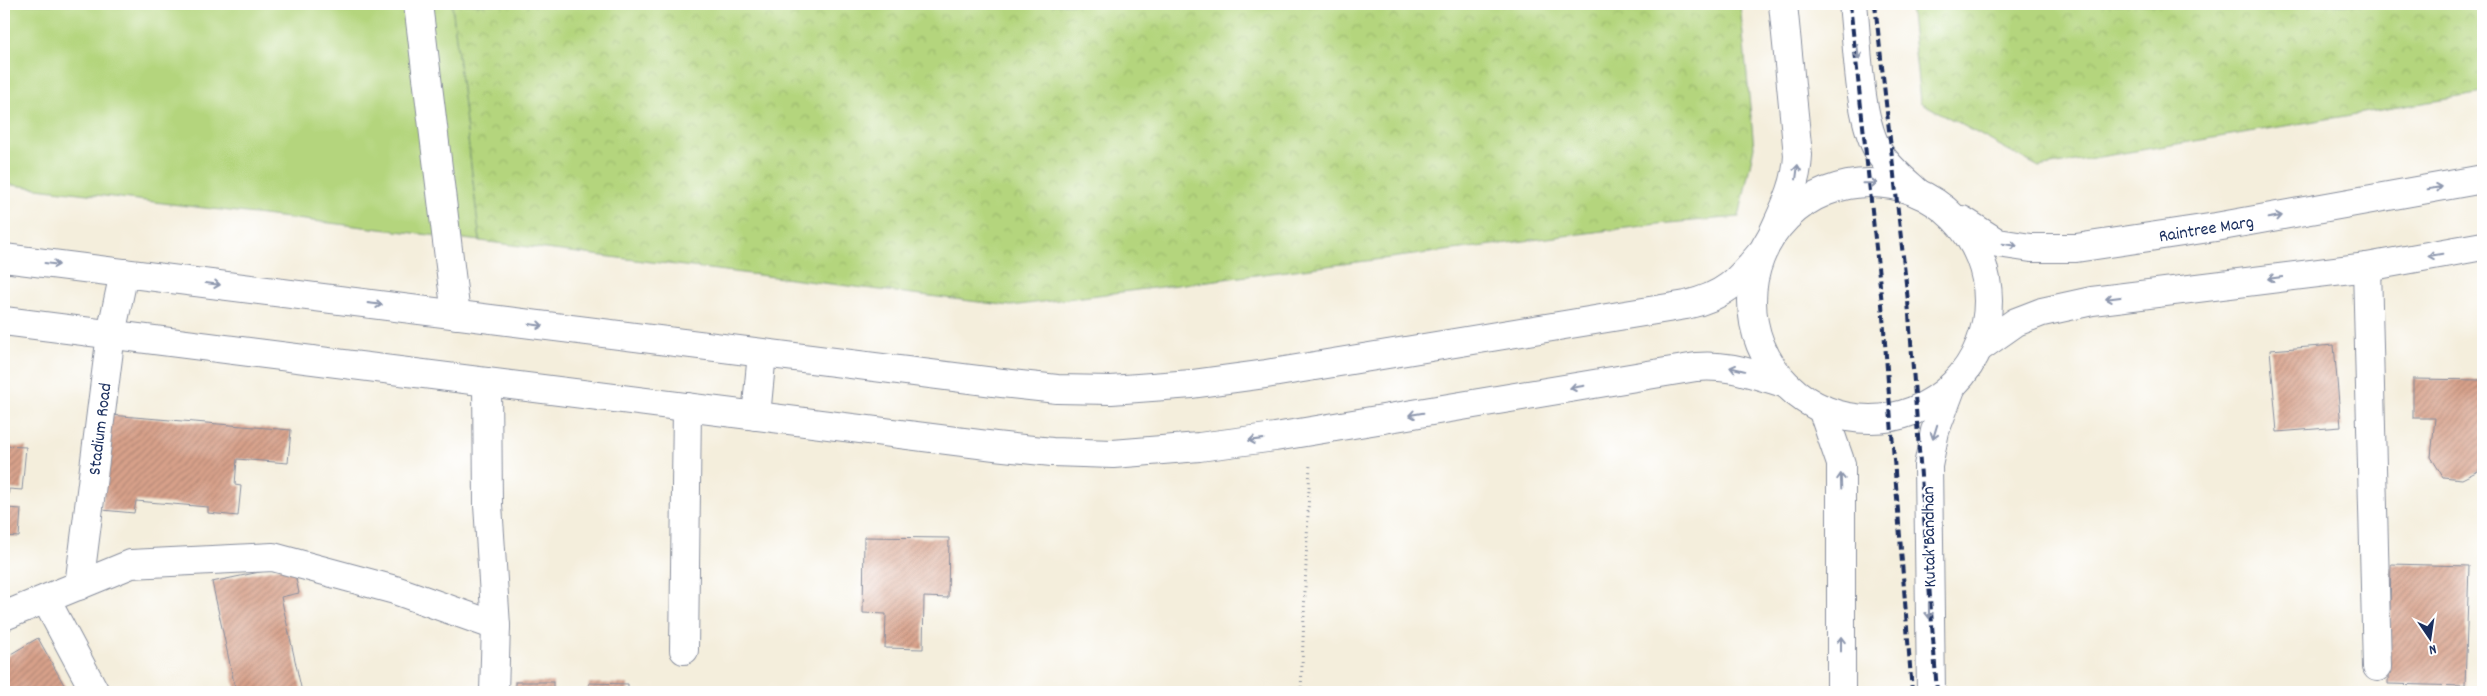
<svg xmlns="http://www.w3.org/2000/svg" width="2487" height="696" font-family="Dekko,sans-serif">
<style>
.grass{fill:#b4d57d;stroke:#68826e}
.park{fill:url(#park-crowns);stroke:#68826e}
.building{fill:url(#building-hatch)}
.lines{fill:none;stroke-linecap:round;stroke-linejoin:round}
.minor-casing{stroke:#888e9d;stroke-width:30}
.major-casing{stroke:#888e9d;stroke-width:30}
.path{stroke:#888e9d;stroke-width:3;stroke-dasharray:1 4;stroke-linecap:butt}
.minor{stroke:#fff;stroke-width:28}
.major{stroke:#fff;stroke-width:28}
.rail{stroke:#1b2f5e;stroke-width:4;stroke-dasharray:8 4;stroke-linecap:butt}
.oneway{stroke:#8d97ae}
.labels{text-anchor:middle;stroke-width:4;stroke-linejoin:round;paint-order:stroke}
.street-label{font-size:18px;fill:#1b2f5e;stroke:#fff}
</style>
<defs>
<pattern id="park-crowns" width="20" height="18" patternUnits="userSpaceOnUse" patternTransform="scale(1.25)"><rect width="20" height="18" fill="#b4d57d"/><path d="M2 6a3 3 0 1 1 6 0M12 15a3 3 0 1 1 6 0" fill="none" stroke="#9ab76e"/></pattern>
<pattern id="building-hatch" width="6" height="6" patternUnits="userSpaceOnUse" patternTransform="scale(1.25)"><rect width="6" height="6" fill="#d8a18a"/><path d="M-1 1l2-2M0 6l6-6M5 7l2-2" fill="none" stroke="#ae8474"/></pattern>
</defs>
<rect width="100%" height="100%" fill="#fff"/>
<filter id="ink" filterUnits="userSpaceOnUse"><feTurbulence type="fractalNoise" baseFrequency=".02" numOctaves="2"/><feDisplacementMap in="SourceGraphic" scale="10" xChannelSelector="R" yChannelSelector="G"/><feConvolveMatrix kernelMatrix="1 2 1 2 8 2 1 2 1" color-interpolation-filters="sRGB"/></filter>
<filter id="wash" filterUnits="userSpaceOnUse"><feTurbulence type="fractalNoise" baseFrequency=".0096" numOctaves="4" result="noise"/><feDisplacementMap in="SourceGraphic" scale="20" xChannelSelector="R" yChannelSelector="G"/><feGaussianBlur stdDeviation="1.12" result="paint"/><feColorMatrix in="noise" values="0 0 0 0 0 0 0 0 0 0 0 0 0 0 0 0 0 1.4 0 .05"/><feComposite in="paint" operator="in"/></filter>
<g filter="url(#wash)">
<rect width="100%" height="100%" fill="#f4eedc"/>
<path class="grass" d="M4,4H452L480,241L4,184Z"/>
<g class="park">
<path d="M452,4H1740L1754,147L1739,217L1658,224L1011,306L480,241Z"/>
<path d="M1910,4H2483V93L2039,167L1920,102Z"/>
</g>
<g id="blocks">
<g class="building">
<path d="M2334,345L2341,427L2277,432L2270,350Z"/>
<path d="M2413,379L2483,380L2482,469L2462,479L2443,477L2431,457L2435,418H2413Z"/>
<path d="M110,415L291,430L288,463L237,459L235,485L241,486L238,516L208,513V507L136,501L134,513L102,510Z"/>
<path d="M4,446L26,447L22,490L9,489L7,508L21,509L19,537L4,536Z"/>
<path d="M864,537L949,538L948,598L924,597L923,649L885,648L886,614L863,613Z"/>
<path d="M2391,564L2469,566L2465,686L2388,684Z"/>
<path d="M293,565L299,593L281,597L302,692H236L212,582Z"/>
<path d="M38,638L68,692H6L4,688V658Z"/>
<rect x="515" y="682" width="38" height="10"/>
<path d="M589,683L628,684V692H588Z"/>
</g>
</g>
</g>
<g filter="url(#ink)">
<use href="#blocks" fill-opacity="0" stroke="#888e9d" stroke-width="1"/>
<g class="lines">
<defs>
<g id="minor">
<path d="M418,4L456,315"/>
<path d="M1853,4C1858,46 1858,120 1880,154C1890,169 1905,181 1918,193"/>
<path d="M1773,233C1785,207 1797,184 1798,155L1783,4"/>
<path d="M4,258L1002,383L1057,389L1111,390L1192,384L1266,374L1686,305C1725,296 1737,282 1761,253"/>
<path d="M2367,267L2377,667"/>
<path d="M4,321L995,446L1052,452L1113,454L1199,447L1275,437L1696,367C1729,364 1752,374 1784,383"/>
<path d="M487,382L488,505L496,626L494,692"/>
<path d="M756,416L762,353"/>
<path d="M79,586L111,334L124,273"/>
<path d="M46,600L95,692"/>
<path d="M4,616L131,564L273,557L395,590L496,626"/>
<path d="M684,650L687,407"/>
</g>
<g id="major">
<circle cx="1870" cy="301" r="118"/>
<path d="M1962,220L1998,243L2031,248H2076L2216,227L2483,179"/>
<path d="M1979,348L2016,322L2042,312L2092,301L2367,267L2483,246"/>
<path d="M1822,409L1841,464V692"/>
<path d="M1931,692L1928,466L1935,431L1952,386"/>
</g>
</defs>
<use href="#minor" class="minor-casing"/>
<use href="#major" class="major-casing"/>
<path class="path" d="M1301,692L1310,463"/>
<use href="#minor" class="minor"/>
<use href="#major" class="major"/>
<g class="rail">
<path d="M1850,4L1882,304L1912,692"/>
<path d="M1875,4L1908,301L1937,692"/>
</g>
</g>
<defs><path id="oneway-shaft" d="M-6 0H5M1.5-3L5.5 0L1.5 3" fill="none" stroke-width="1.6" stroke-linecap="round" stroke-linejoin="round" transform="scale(1.25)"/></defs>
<g class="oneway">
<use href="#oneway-shaft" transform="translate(1858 52) rotate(84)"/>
<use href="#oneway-shaft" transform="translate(1797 172) rotate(-83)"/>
<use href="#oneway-shaft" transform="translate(1870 183) rotate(-1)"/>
<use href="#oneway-shaft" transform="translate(2435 188) rotate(-10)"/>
<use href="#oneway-shaft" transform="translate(2275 217) rotate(-10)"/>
<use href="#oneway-shaft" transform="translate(2010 245) rotate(9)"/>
<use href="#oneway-shaft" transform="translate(2435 255) rotate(170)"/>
<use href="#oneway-shaft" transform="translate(52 264) rotate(7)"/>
<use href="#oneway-shaft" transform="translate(2275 278) rotate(173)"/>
<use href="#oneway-shaft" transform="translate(213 284) rotate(7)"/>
<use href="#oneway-shaft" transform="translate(2113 298) rotate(173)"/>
<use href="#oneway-shaft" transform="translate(375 304) rotate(7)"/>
<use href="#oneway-shaft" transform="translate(536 325) rotate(7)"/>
<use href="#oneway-shaft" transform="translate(1737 369) rotate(-167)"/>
<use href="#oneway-shaft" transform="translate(1577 387) rotate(171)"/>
<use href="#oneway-shaft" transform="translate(1416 414) rotate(171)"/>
<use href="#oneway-shaft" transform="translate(1935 432) rotate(107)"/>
<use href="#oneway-shaft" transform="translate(1256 440) rotate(173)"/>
<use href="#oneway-shaft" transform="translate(1841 481) rotate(-92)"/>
<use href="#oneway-shaft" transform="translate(1929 611) rotate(89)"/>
<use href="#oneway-shaft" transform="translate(1841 644) rotate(-90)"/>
</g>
</g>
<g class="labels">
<g class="street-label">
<text transform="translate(2206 228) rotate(-9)" y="6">Raintree Marg</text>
<text transform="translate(99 429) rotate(-83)" y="6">Stadium Road</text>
<text transform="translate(1928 537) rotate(-91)" y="6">Kutak Bandhan</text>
</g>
</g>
<rect width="2487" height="696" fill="none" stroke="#fff" stroke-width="20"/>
<g transform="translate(2430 638) rotate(167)" stroke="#ffffff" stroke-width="4" paint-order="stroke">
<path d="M0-4L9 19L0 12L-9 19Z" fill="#1b2f5e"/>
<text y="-8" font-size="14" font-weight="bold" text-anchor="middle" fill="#1b2f5e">N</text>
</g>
</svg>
